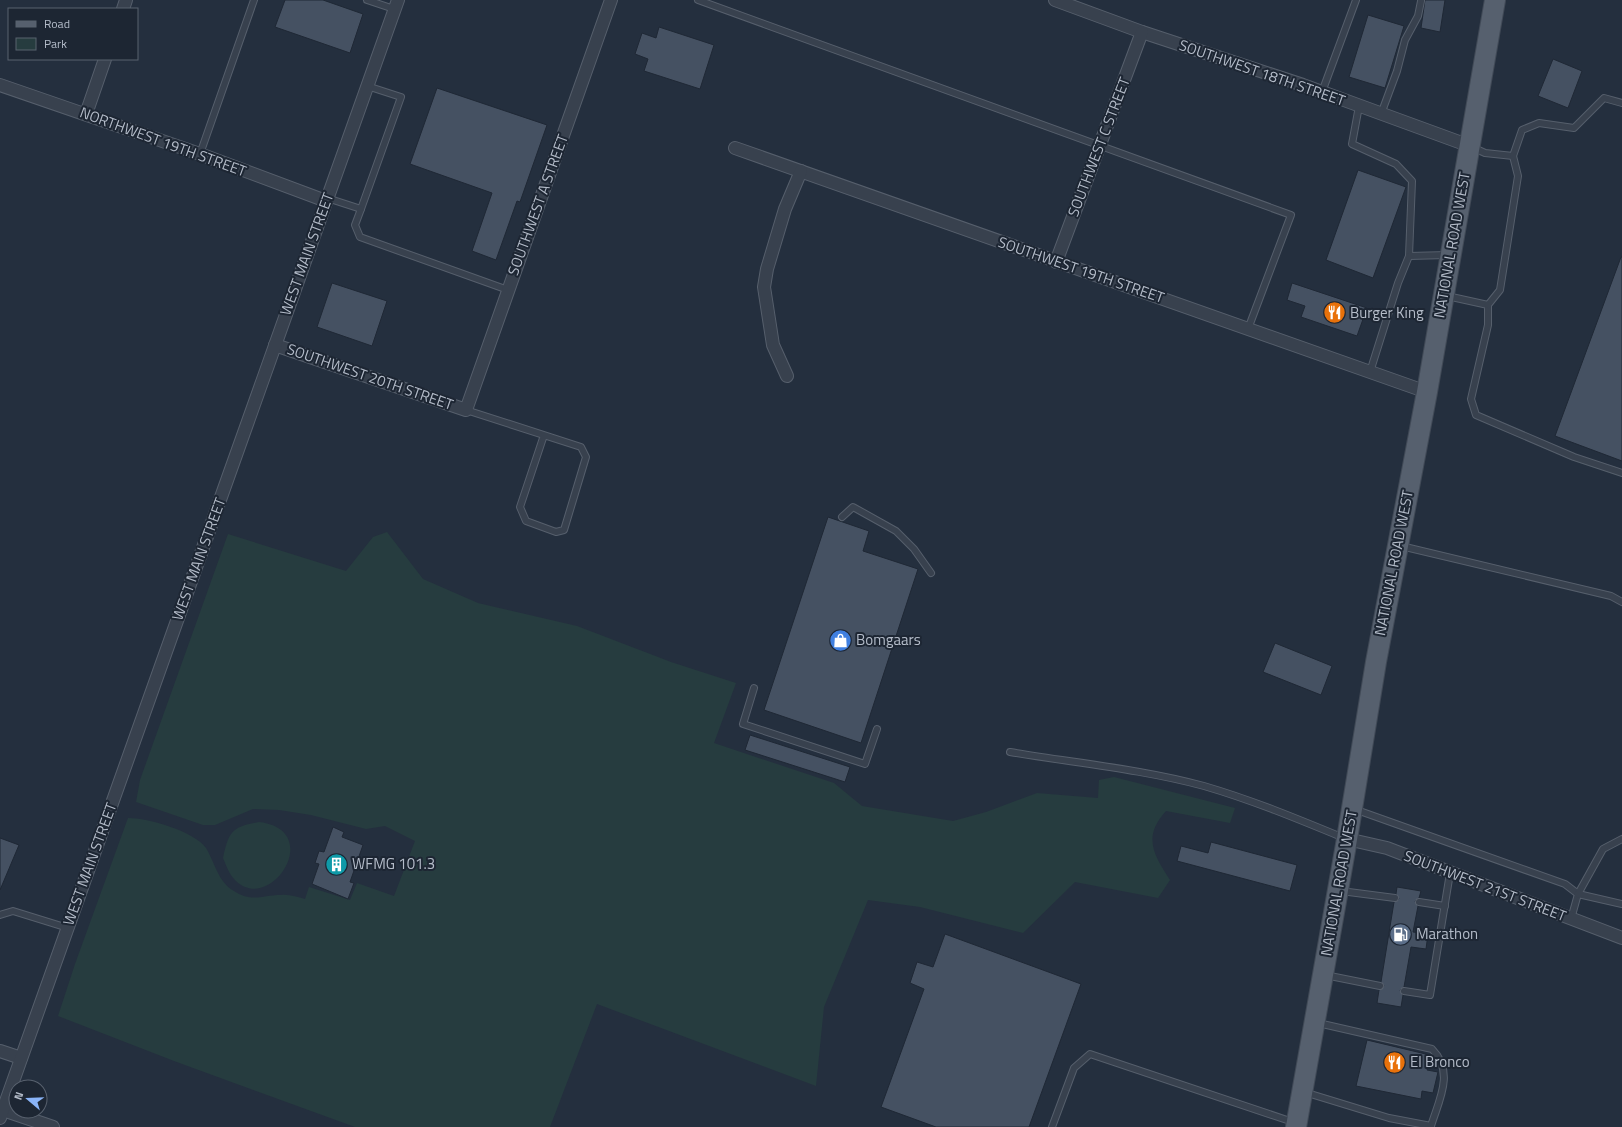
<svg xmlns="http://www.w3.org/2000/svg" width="1622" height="1127" font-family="'Titillium Web',sans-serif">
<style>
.green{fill:#263c3f}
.building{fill:#455162;stroke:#1f2835}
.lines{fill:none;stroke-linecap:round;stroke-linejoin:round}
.lane-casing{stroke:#565f6c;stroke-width:8}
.street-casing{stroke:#565f6c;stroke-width:14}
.primary-casing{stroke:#414a57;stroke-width:22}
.lane{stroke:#38414e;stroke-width:6}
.street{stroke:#38414e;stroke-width:12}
.primary{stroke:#56606e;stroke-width:20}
.labels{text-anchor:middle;stroke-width:4;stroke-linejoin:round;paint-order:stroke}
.street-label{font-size:15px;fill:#b4bcc9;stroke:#1d2633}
.poi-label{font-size:15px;fill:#b4bcc9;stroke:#1d2633;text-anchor:start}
</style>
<rect width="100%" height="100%" fill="#242f3e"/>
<g class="green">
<path d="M387,532L423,579L478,603L577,626L671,662L736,683L714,743L834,783L862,806L953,821L986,812L1037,793L1098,798L1099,780L1114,777L1235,808L1230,823L1166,811C1142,837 1154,855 1170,880L1158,898L1075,882L1023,933L920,907L868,900L824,1007L816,1086L597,1004L550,1127H355L174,1061L58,1016L75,964L128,818C148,818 194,831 206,848C215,863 218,882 234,891C252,903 262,895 281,895C289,894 297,897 305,899L309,887L350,900L357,883L394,896L415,841L385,826L366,829L311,815L279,810L253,809L215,825H203L136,802L140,780L228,534L346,571L373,537Z"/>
<path d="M259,822C326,830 270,916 235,880C229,874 226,865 223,858C229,831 232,827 259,822Z"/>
</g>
<g class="building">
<path d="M285,0H323L363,14L350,53L275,27Z"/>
<path d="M1425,0H1445L1440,32L1421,28Z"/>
<path d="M1368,15L1404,26L1385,88L1349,77Z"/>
<path d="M659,27L714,45L700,89L644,71L648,59L635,54L642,33L656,38Z"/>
<path d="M1553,59L1582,71L1568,108L1538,96Z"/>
<path d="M437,88L547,125L520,202L517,201L496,260L472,251L492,193L410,164Z"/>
<path d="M1358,170L1406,187L1373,278L1326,260Z"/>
<path d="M1621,257H1622V461L1555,436Z"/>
<path d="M332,283L387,301L372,346L317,327Z"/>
<path d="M1292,283L1367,308L1357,336L1301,317L1305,306L1287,300Z"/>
<path d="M828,517L869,531L863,551L918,569L861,743L764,710Z"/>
<path d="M1275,643L1332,666L1321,695L1263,672Z"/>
<path d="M750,735L850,767L845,782L745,750Z"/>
<path d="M333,827L344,832L342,837L363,845L350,882L354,883L348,899L312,884L319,864L315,863L319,851L324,852Z"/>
<path d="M0,838L19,845L0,890Z"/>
<path d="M1211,842L1297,865L1290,891L1177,861L1181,846L1208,853Z"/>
<path d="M1397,887L1421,891L1419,898L1415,901L1418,906L1413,932L1428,934L1426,949L1411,947L1404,987L1400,990L1403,995L1401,1007L1377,1003L1379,990L1384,986L1381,982L1394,902L1399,899L1396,894Z"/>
<path d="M945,934L1081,984L1029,1127H936L881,1107L924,989L910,983L917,962L933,967Z"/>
<path d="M1367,1040L1430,1055L1427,1070L1438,1072L1433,1093L1422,1091L1421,1099L1356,1086Z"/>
</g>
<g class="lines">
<defs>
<g id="lane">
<path d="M367,0L394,9"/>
<path d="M698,0L1291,215L1248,329"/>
<path d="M1322,92L1356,0"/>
<path d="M1359,106L1352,144L1396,164L1412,181L1409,256"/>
<path d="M1381,114L1397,71L1405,40L1418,16L1421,1"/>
<path d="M1472,147L1485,153L1513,156L1522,130L1539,123L1574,128L1604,98L1622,103"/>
<path d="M200,154L254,0"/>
<path d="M327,198L361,209L401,97L367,86"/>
<path d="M361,209L355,225L360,237L508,290"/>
<path d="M1447,296L1488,305V325L1471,399L1476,415L1574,457L1622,473"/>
<path d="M1488,305L1500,290L1518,176L1513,156"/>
<path d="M1370,372L1398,283L1409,256L1447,255"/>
<path d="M466,410L581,447L586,457L564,530L556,532L526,521L520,507L544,435"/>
<path d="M842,517L853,507L896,531L914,549L931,573"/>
<path d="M1401,546L1611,596L1622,602"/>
<path d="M754,688L743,724L865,764L877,729"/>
<path d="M1010,752C1075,763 1141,769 1204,786C1252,800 1298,819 1344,838"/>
<path d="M1354,809L1565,884L1578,894L1571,919"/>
<path d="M1622,839L1603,849L1578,894L1622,904"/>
<path d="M1341,891L1395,898"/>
<path d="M1419,902L1445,906"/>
<path d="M0,915L13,911L68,928"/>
<path d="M1325,975L1380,986"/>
<path d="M1404,991L1430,995L1450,873"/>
<path d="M1304,1092L1389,1118L1431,1126C1439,1100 1455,1072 1432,1049L1318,1023"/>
<path d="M1052,1127L1074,1068L1090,1054L1293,1122"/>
</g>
<g id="street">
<path d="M1055,0L1142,32L1303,85L1470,146"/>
<path d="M123,9L126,0"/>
<path d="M0,85L200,154L326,201"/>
<path d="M86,114L105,59"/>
<path d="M735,148L1427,392"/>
<path d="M1056,262L1142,32"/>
<path d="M275,345L466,410L611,0"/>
<path d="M787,376L773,345L764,287L767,269L785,209L801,171"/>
<path d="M1347,839L1387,848L1622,938"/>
<path d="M0,1051L21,1058"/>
<path d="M3,1110L53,1127"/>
<path d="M0,1118L398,0"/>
</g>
<path id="primary" d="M1296,1127L1347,839L1376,662L1427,392L1495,0"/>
</defs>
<use href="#lane" class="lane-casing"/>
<use href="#street" class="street-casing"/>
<use href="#primary" class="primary-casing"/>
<use href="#lane" class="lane"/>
<use href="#street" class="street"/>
<use href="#primary" class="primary"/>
</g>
<defs>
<symbol id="restaurant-disc" viewBox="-11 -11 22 22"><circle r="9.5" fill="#e8710a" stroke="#1d2633"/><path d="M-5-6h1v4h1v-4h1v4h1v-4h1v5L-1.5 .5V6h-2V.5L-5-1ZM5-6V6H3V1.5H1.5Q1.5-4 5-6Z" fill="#fff"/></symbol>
<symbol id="shop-disc" viewBox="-11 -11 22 22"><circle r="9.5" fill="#3f7fe0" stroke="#1d2633"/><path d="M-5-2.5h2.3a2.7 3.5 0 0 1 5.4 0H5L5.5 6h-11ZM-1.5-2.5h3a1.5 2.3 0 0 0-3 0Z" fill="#fff"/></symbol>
<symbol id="building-disc" viewBox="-11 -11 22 22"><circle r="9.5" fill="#0f9aa8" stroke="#1d2633"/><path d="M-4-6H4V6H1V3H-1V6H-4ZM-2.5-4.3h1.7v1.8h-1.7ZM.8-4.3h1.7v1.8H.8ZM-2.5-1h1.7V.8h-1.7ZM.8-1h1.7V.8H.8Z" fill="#fff"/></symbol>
<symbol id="fuel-disc" viewBox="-11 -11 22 22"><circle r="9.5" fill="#5c6f8a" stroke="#1d2633"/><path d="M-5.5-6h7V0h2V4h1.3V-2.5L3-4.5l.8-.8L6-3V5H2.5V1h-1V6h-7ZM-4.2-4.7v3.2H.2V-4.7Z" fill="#fff"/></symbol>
</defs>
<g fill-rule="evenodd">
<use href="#restaurant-disc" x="1322" y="300" width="25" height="25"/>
<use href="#shop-disc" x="828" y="628" width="25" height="25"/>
<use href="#building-disc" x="324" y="852" width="25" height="25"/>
<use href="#fuel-disc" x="1388" y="922" width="25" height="25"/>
<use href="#restaurant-disc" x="1382" y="1050" width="25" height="25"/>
</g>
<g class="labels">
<g class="street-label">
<text transform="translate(1262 73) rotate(19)" y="5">SOUTHWEST 18TH STREET</text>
<text transform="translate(163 142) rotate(20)" y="5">NORTHWEST 19TH STREET</text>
<text transform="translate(1099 147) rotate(-69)" y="5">SOUTHWEST C STREET</text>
<text transform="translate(538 205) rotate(-70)" y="5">SOUTHWEST A STREET</text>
<text transform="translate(1452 245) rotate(-80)" y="5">NATIONAL ROAD WEST</text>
<text transform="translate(307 254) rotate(-70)" y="5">WEST MAIN STREET</text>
<text transform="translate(1081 270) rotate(19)" y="5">SOUTHWEST 19TH STREET</text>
<text transform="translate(370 377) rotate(19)" y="5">SOUTHWEST 20TH STREET</text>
<text transform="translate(199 559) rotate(-70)" y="5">WEST MAIN STREET</text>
<text transform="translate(1394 563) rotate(-79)" y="5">NATIONAL ROAD WEST</text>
<text transform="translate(90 864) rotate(-70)" y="5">WEST MAIN STREET</text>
<text transform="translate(1339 883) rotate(-80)" y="5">NATIONAL ROAD WEST</text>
<text transform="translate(1485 886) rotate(21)" y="5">SOUTHWEST 21ST STREET</text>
</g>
<g class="poi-label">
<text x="1350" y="318">Burger King</text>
<text x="856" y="645">Bomgaars</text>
<text x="352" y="869">WFMG 101.3</text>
<text x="1416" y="939">Marathon</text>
<text x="1410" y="1067">El Bronco</text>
</g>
</g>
<rect x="8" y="8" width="130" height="52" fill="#1d2633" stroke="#59626f"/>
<rect x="16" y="21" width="20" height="6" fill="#56606e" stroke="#59626f"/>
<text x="44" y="28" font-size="12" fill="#b4bcc9">Road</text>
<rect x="16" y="38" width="20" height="12" fill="#263c3f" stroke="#59626f"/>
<text x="44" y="48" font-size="12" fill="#b4bcc9">Park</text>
<g transform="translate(28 1099) rotate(289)"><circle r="19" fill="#1d2633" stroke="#59626f"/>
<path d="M0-3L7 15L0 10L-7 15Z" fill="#8ab4f8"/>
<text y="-6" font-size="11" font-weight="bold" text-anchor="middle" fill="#b4bcc9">N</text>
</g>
</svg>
